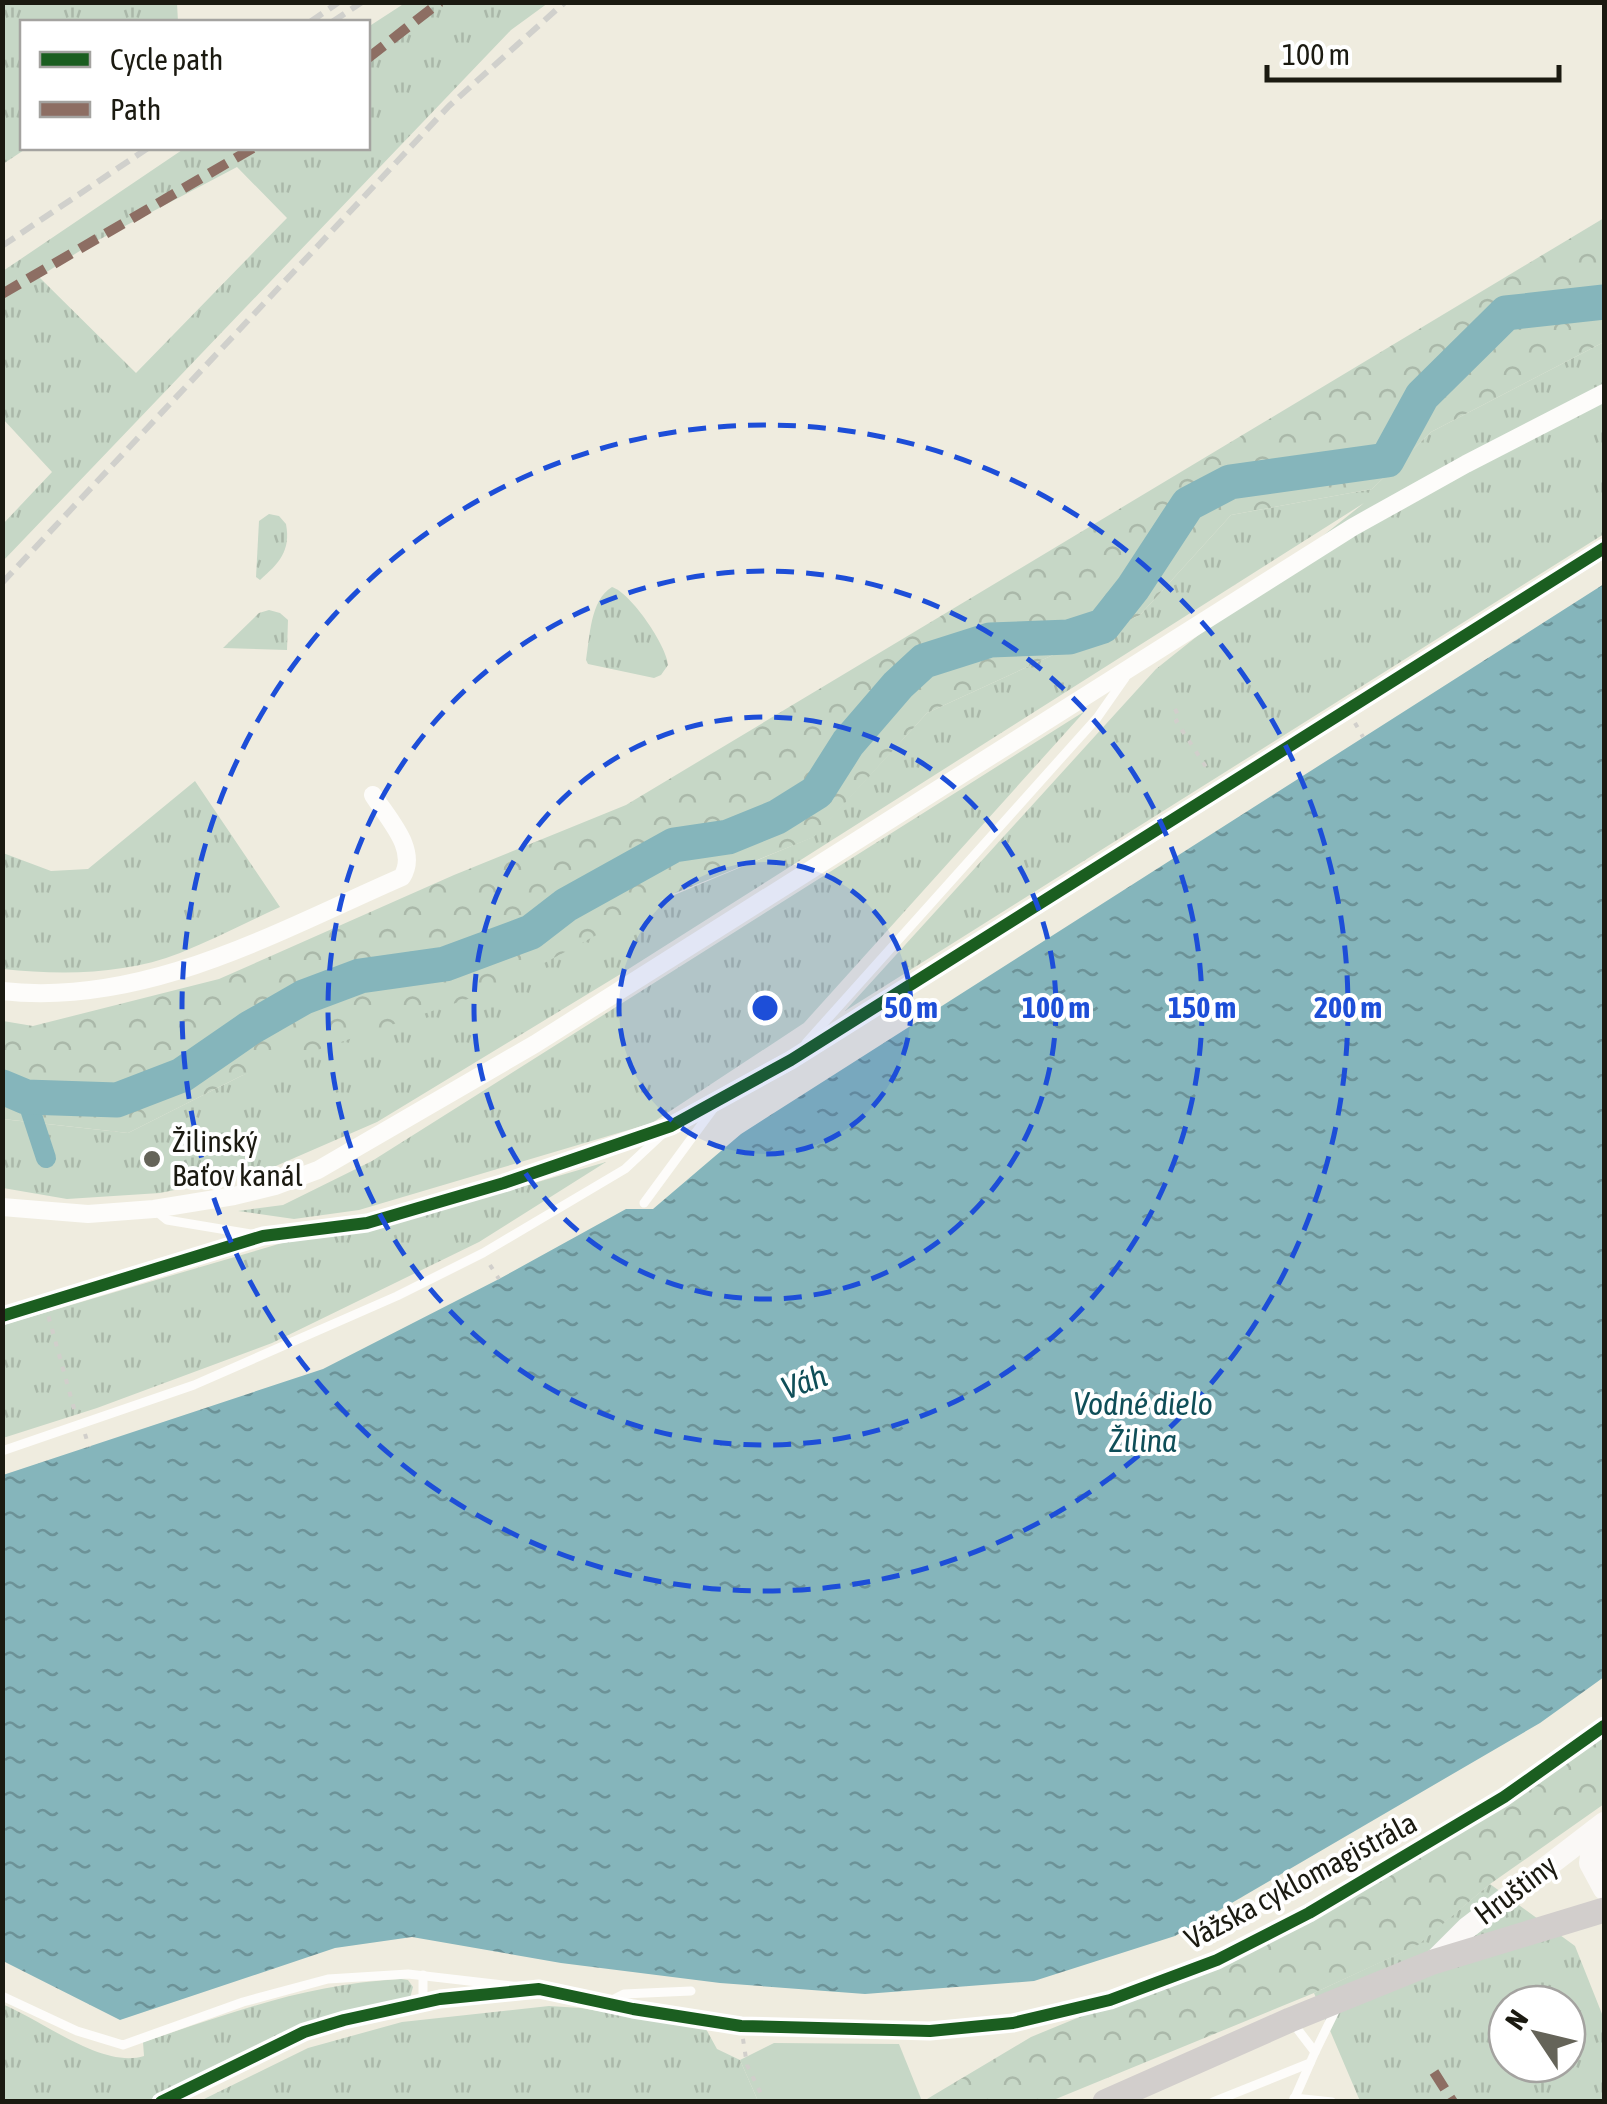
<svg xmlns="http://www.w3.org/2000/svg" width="1607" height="2104" font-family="'Asap Condensed',sans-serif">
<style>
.grass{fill:url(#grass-tufts);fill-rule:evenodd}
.forest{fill:url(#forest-crowns)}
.garden{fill:#c6d7c6}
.water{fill:url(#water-ripples)}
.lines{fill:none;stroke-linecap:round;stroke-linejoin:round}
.canal{stroke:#85b5bb;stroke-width:20}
.river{stroke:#85b5bb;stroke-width:35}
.path{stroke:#d1cfcb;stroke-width:4;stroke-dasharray:5 8;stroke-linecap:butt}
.lane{stroke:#fdfcfa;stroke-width:9}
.street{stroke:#fdfcfa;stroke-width:18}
.secondary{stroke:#faf8f6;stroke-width:22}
.primary{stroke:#d2cecc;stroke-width:25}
.rail{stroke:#d0d0cc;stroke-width:6;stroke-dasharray:15 8;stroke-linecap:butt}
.quiet{stroke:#8d6e63;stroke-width:10;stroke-dasharray:20 10;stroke-linecap:butt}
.cycleway-casing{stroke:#fff;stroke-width:19}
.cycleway{stroke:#1b5e20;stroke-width:12}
.ring{fill:none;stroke:#1d4ed8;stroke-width:5;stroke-dasharray:18 12}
.poi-dot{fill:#656459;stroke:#fff;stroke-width:4}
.labels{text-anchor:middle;stroke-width:8;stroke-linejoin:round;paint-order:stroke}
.poi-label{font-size:30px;fill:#1b1a11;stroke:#fff;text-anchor:start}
.street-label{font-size:30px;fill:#1b1a11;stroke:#fff}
.water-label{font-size:32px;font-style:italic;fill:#0f4e58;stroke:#fff}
.centre{fill:#1d4ed8;stroke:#fff;stroke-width:5}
.ring-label{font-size:30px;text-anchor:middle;font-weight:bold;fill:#1d4ed8;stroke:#fff;stroke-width:8;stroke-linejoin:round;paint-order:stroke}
</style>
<defs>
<pattern id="grass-tufts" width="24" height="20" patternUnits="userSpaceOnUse" patternTransform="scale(2.5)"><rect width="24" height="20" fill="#c6d7c6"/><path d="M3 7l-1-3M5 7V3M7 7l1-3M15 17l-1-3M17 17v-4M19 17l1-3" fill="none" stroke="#aab8a9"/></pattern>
<pattern id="forest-crowns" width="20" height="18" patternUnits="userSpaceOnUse" patternTransform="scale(2.5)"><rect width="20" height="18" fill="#c6d7c6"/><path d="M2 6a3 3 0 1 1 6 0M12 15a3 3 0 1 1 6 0" fill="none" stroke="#aab8a9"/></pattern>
<pattern id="water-ripples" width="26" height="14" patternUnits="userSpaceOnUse" patternTransform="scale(2.5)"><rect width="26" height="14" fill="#85b5bb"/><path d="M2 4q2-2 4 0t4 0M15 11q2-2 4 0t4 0" fill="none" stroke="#6c9297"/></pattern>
</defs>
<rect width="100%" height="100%" fill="#efecdf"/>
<g class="grass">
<path d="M3,2L177,3L178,22H22V148H27L3,164Z"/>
<path d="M405,3H548L511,30L3,561V524L52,472L3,419V271L185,148H368V27ZM237,167L287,218L136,373L39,277L89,245Z"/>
<path d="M1604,342V534L845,1011L1156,669L1364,503L619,975L377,1122L262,1172L160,1193L67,1199L3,1188L2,1119L128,1133L241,1076L813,837L927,713L1140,615L1231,515L1372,489L1431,432Z"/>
<path d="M269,514L279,516L286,524C291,551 279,563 260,580L256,577L259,521Z"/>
<path d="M612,587C631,593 667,646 668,665L661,675L654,678L588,664L586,660C590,637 590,600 612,587Z"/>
<path d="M269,610L280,613L288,620L287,650L223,648L259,613Z"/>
<path d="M1085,711L804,1023L652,1123L359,1210L294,1219L238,1211L283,1205L372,1161Z"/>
<path d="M195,781L280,907C247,922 214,939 180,953C124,975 61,975 3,969V853L51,871L88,869Z"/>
<path d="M606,1162L479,1242L272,1343L97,1408L3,1438V1325L282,1243L377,1229Z"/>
<path d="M1490,1884L1575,1946L1604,2019V2101H1360L1314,1993L1417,1945ZM1507,2004H1567V2064H1507Z"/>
<path d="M401,1979L408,1980L413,1987L410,1998L320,2020L294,2030L145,2102L3,2101L2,2004C42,2020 102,2069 144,2056L143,2042C233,2013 304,1984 401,1979Z"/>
<path d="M549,2006L581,2008L706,2029L717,2049L740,2060L758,2101L198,2102L308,2048L402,2022Z"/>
</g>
<g class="forest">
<path d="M1604,218V342L1431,432L1372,489L1231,515L1140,615L927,713L814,837L673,894L494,990L241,1076L128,1133L3,1119V1021L33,1026L219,979L454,875L626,805Z"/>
<path d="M1604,1733V1804L1490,1884L1418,1945L1314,1993L1051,2101L922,2102L1031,2037L1213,1962L1356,1890L1544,1777Z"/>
</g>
<path class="garden" d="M774,2043L899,2044L922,2101H758L740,2060Z"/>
<path class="water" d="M1604,584V1677L1540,1723L1175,1936L1034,1981L865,1994L720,1983L561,1963L412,1937L335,1948L120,2020L3,1961V1475L323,1369L499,1279L626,1209H653L741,1134Z"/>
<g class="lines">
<path class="canal" d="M26,1097L46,1158"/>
<path class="river" d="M2,1087L26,1097L117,1100L182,1075L250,1028L304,997L360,976L445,964L531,932L566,905L674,845L728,837L777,817L817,792L848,743L898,685L924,661L990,640L1069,637L1103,626L1133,588L1188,504L1230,482L1387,460L1422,396L1506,313L1604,302"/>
<g class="path">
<path d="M1175,709L1180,719L1176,721L1210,773"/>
<path d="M1355,723L1363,737"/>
<path d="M490,1265L499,1279"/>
<path d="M45,1304L75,1412"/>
<path d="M85,1434L89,1447"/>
<path d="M741,2026L747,2065L765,2102"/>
</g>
<g class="lane">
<path d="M806,1043L1097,718L1125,678"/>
<path d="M644,1203L713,1109"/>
<path d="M156,1211L167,1220L263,1236"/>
<path d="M2,1451L194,1385L397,1296L483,1253L625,1169L671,1126"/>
<path d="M2,1996L77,2031L123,2045L243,2002L328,1979L408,1974L539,1989"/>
<path d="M423,2002V1975"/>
<path d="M606,2003L624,1994L691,1991"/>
<path d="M1292,2022L1315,2052L1293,2102"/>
<path d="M1315,2052L1336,2009"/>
<path d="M1294,2098L1332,2102"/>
<path d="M161,2102C210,2080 257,2049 308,2031C377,2006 449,1998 522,1991"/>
<path d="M1213,2102L1310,2063"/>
</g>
<g class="street">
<path d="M2,991C145,1007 276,932 402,877C419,850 388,819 373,795"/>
<path d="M671,1126L791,1060L1604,548"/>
<path d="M2,1207L88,1214L154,1209L234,1196L275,1186L318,1170L535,1044L1353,527L1466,464L1604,393"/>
</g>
<g class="secondary">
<path d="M1595,1830L1590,1863L1604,1889"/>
<path d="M1433,1962L1467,1928L1604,1823"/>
</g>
<path class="primary" d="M1105,2102L1290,2020L1433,1962L1604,1910"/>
<g class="rail">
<path d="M310,22L339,2"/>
<path d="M332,22L362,2"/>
<path d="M2,246L148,148"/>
<path d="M2,583L449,106L565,2"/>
</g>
<g class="quiet">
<path d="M368,58L440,2"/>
<path d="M2,294L253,148"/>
<path d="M1434,2072L1453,2102"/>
</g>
<defs>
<g id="cycleway">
<path d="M2,1316L263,1236L367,1223L504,1183L671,1126L791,1060L1604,548"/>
<path d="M161,2102L304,2032L344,2020L440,1999L539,1989L633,2009L741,2026L930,2031L1013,2023L1110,2000L1217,1960L1309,1913L1504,1797L1604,1726"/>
</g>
</defs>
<use href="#cycleway" class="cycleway-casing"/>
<use href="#cycleway" class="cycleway"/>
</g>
<circle cx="765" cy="1008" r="146" fill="#1d4ed8" fill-opacity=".12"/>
<g class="ring">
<circle cx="765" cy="1008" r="146"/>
<circle cx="765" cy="1008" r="291"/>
<circle cx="765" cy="1008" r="437"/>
<circle cx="765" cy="1008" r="583"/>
</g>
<circle class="poi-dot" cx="152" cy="1159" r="10"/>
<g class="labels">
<g class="poi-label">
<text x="172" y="1152">Žilinský<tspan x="172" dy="34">Baťov kanál</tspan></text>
</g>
<g class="street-label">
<text transform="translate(1301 1881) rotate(-28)" y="10">Vážska cyklomagistrála</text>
<text transform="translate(1516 1890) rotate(-37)" y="10">Hruštiny</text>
</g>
<g class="water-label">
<text transform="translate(804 1382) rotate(-20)" y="11">Váh</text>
<text x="1143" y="1415">Vodné dielo<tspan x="1143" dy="37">Žilina</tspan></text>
</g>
</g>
<circle cx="765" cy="1008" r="15" class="centre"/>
<g class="ring-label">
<text x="911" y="1018">50 m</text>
<text x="1056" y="1018">100 m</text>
<text x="1202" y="1018">150 m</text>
<text x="1348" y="1018">200 m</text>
</g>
<rect width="1607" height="2104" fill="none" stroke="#1b1a11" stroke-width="10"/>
<rect x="20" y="20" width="350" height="130" fill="#ffffff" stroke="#a4a3a0" stroke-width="2.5"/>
<rect x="40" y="52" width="50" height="15" fill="#1b5e20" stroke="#a4a3a0" stroke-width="2.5"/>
<text x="110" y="70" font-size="30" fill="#1b1a11">Cycle path</text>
<rect x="40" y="102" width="50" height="15" fill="#8d6e63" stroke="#a4a3a0" stroke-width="2.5"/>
<text x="110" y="120" font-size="30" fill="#1b1a11">Path</text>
<g transform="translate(1537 2034) rotate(305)"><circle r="48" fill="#ffffff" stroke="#a4a3a0" stroke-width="2.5"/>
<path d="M0-8L18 38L0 25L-18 38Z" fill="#656459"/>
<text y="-15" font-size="28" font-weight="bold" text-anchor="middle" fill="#1b1a11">N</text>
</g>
<path d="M1267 65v15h292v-15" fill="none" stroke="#1b1a11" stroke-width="5"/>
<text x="1282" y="65" font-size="30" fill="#1b1a11" stroke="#ffffff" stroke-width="8" paint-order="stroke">100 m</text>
</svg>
